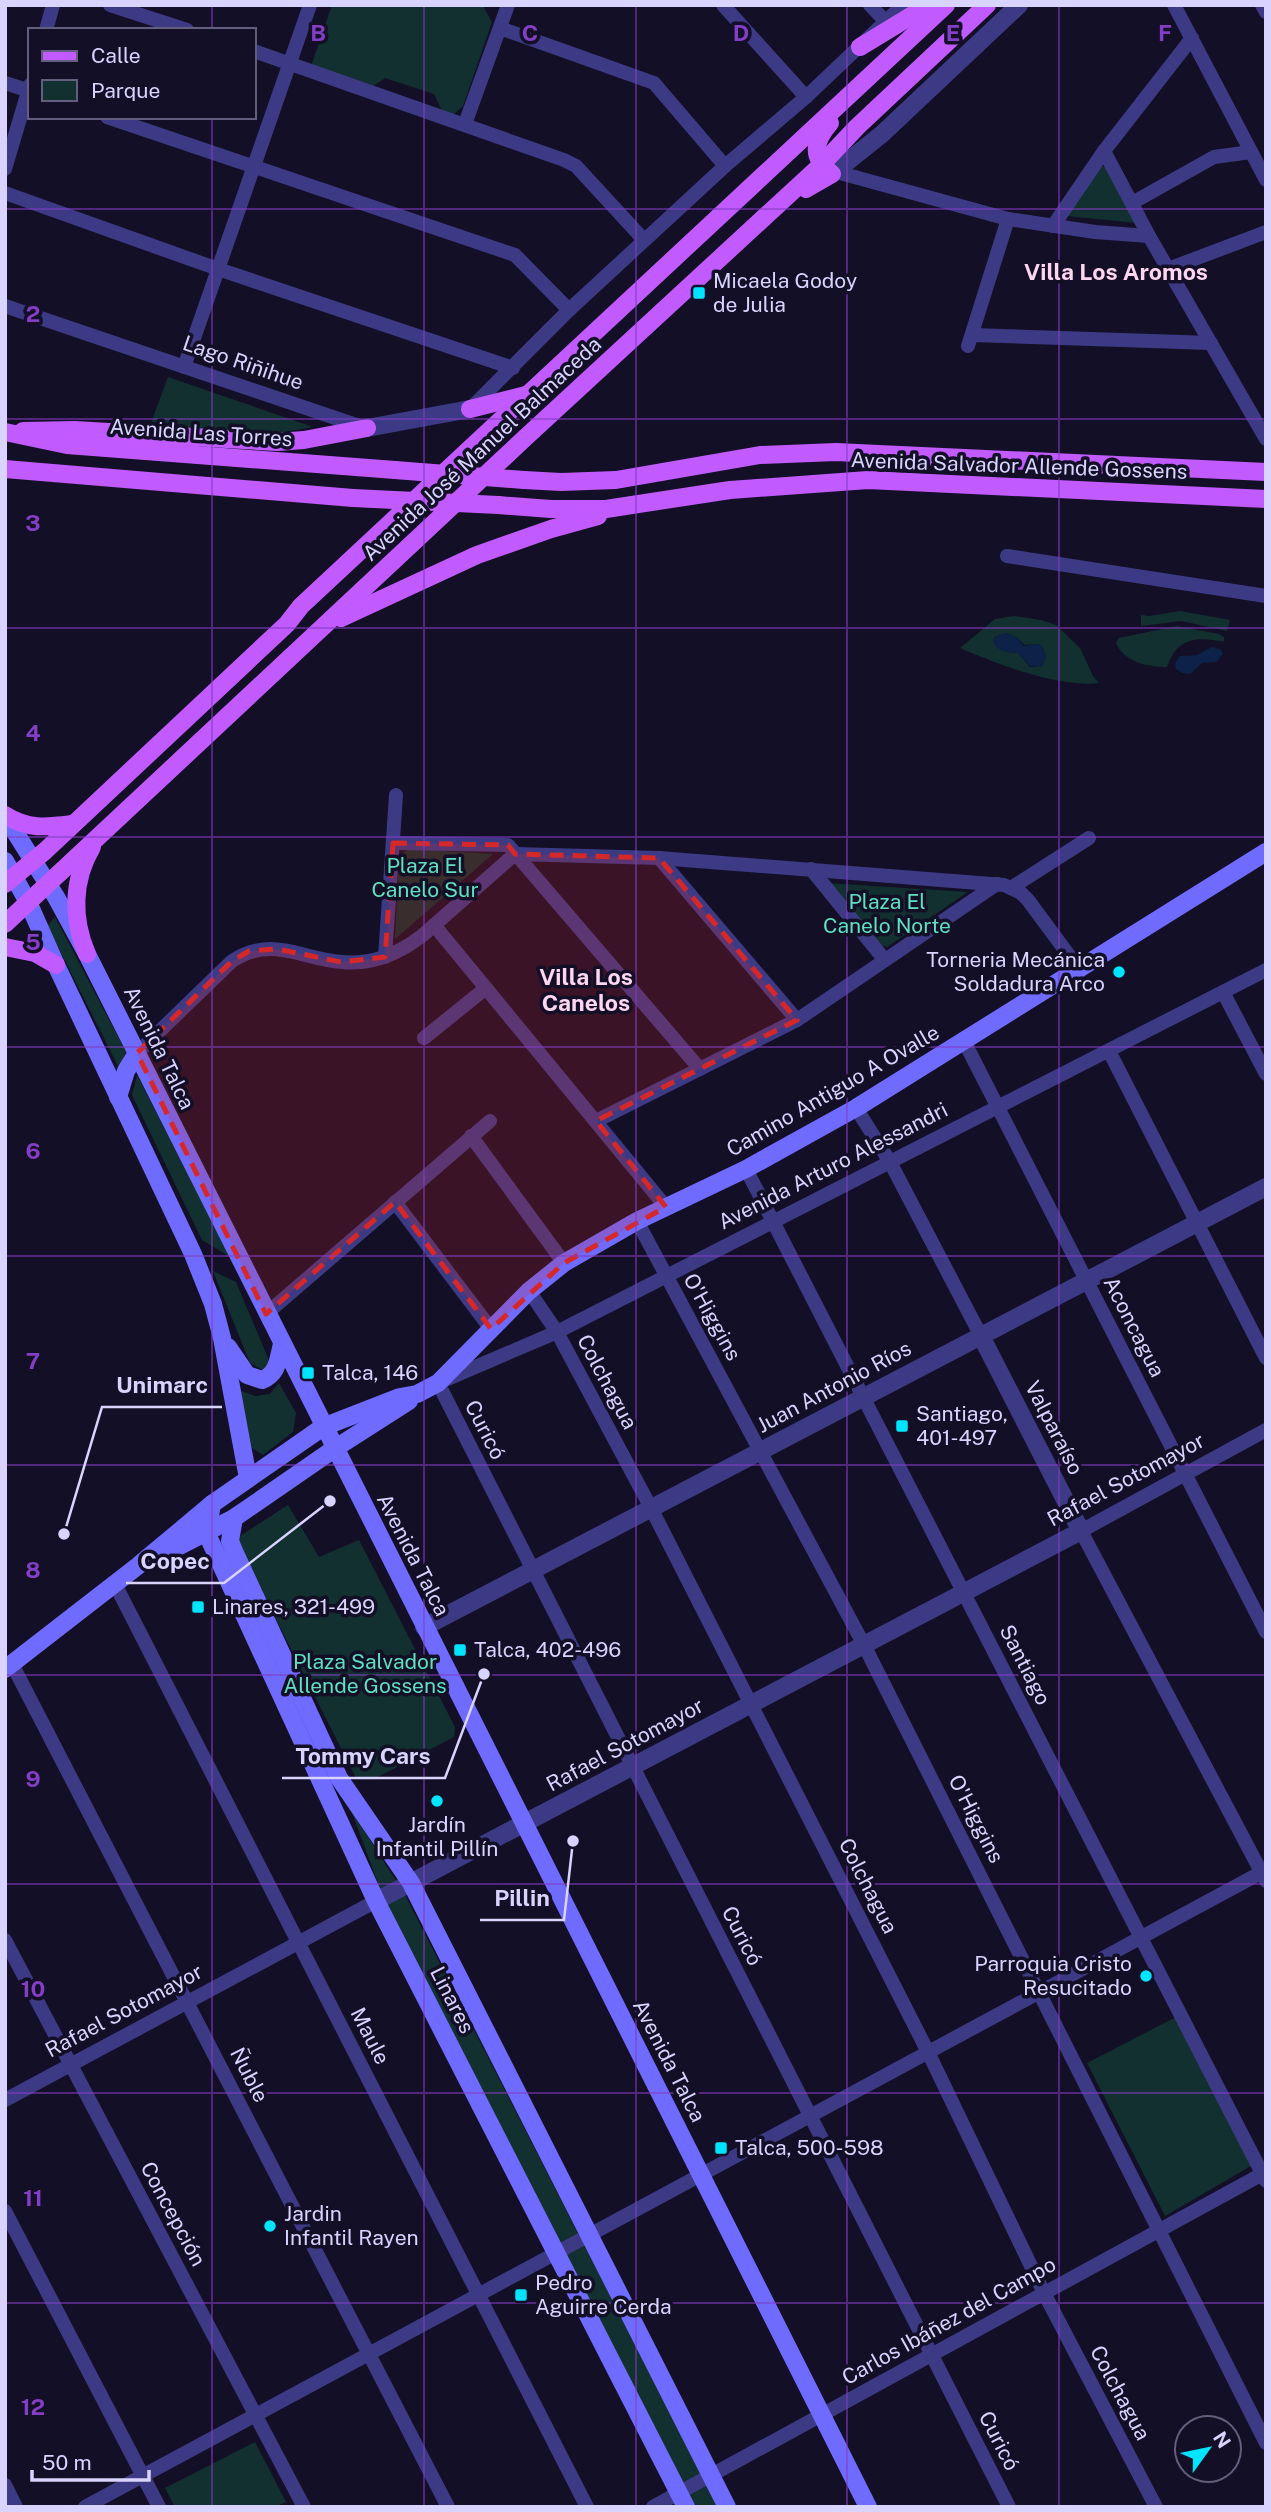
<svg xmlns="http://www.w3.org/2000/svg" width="1271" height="2512" font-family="'Public Sans',sans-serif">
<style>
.green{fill:#12302f;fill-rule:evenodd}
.water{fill:#0c2248}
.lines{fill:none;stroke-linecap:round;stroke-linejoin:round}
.minor{stroke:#3d3a85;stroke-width:14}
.tertiary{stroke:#3d3a85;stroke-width:18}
.secondary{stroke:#6f6bff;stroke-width:18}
.primary{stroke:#c25bff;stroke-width:18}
.primary-bridge{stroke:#c25bff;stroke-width:18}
.marked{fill:#d62828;fill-opacity:0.2;stroke:#d62828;stroke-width:5;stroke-dasharray:14 9;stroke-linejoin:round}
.grid{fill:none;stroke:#843dc5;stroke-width:2;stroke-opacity:0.55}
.poi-dot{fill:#00e5ff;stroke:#130f26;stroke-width:2.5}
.labels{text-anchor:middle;stroke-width:7;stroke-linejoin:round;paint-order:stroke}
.poi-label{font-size:21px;fill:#d9d4ff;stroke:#130f26;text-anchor:start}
.street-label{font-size:21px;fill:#d9d4ff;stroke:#130f26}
.park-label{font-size:21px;fill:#5fe0c0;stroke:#130f26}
.neighbourhood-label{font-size:23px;font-weight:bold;fill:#ffd6f0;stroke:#130f26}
.grid-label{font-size:23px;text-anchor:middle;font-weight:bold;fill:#843dc5;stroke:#130f26;stroke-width:7;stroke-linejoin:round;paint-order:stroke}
.leader{fill:none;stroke:#d9d4ff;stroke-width:2.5}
.callout-dot{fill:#d9d4ff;stroke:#130f26;stroke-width:2.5}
.callout-label{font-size:23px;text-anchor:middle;font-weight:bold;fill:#d9d4ff;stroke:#130f26;stroke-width:7;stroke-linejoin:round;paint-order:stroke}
</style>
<rect width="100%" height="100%" fill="#130f26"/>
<g class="green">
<path d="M332,5H485L484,8L492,22L463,106L453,115L442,111L434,94L385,78L373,86L311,66Z"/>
<path d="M1106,166L1137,223L1066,216L1097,167Z"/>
<path d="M168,377L313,427L262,436L149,428Z"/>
<path d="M1180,611L1230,620L1227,631L1181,621L1141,626V615L1149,616Z"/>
<path d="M1014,616L1041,620L1056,625L1080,648L1093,676L1099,683C1059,688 997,664 960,648L995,619ZM1006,633L1017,638L1025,645L1039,644L1043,648L1046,657L1042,666L1030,667L1018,653C1006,652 998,652 993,640L995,637Z"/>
<path d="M1177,626L1219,634L1224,637V642C1196,636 1177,638 1167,667C1148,667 1124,662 1116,643L1119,638Z"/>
<path d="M409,849L493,854L395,939L399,856Z"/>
<path d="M826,883L968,892L887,947L877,944Z"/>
<path d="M55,917L126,1052L119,1068L51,933L48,925Z"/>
<path d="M137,1075L230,1257L202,1240L132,1095Z"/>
<path d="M213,1271L236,1282L268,1358V1365L263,1370L250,1363Z"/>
<path d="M279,1383L296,1413L293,1432L263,1455L252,1448L239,1390L255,1396L270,1394Z"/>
<path d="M288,1505L319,1557L359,1540L455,1727L454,1737L374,1779L356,1778L238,1544L240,1536Z"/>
<path d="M351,1810L405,1895L718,2507H695L386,1905Z"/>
<path d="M1176,2017L1251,2166L1165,2216L1087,2063Z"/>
<path d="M255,2442L286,2502L275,2507H175L165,2488Z"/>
</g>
<g class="water">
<path d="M1006,633L1017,638L1024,646L1039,644L1043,648L1046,657L1042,666H1030L1018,653C1007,652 996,652 993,640L995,637Z"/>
<path d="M1212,647L1220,649L1223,653L1217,662L1202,663L1190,674L1182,673L1176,669L1175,663L1180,656L1197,655Z"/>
</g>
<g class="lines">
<g class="minor">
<path d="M110,5L187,30"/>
<path d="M723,5L806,97"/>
<path d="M870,5L886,22"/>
<path d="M1174,5L1266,180"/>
<path d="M1262,5L1266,12"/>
<path d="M500,28L654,83L725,166"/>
<path d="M46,30L53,5"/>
<path d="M254,51L564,160L576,166L644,240"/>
<path d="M5,83L30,91"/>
<path d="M107,117L515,255L569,310"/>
<path d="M465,124L508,5"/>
<path d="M1104,151L1149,236L1266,439"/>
<path d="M5,169L30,85"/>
<path d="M832,174L840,173L1008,219L1095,232L1149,236"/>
<path d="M5,193L218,269L513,368"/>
<path d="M1132,203L1214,157L1251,152"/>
<path d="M1053,226L1104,151L1192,38"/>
<path d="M1168,269L1266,232"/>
<path d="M5,306L365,428"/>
<path d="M973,335L1211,343"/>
<path d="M968,346L1008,219"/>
<path d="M184,367L310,5"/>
<path d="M470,409L569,310L725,166L806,97L903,5"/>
<path d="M1007,556L1266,596"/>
<path d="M393,843L508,845L700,1069"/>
<path d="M659,858L797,1020"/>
<path d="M811,869L884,959"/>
<path d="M1011,888L1089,838"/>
<path d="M434,925L666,1207"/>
<path d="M385,957L396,795"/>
<path d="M1223,992L1266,1074"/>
<path d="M424,1038L486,988"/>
<path d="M964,1041L1266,1632"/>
<path d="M1109,1051L1266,1358"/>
<path d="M137,1053L232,961C272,935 301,959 342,962C372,965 400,953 423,935L515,854L659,858L1004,885L1021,893L1028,900L1079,969"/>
<path d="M856,1108L890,1162L981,1336"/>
<path d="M596,1121L797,1020L997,884"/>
<path d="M471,1136L564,1263"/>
<path d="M746,1169L1266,2181"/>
<path d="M395,1202L491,1329"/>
<path d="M637,1221L864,1645L1266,2443"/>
<path d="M529,1291L557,1332L651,1508L928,2052L1044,2293L1156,2507"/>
<path d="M266,1314L490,1121"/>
<path d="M1266,1430L1081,1531L1266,1881"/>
<path d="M115,1584L587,2507"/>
<path d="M12,1664L448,2507"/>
<path d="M5,1940L304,2507"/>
<path d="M5,2100L376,1901"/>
<path d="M5,2211L159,2507"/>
<path d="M5,2485L16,2507"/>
<path d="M85,2507L1266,1870"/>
<path d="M653,2507L1266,2172"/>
<path d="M1009,2507L438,1383L557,1332L1266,970"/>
</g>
<g class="tertiary">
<path d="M832,174L882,134L1019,5"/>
<path d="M367,428L470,409"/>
<path d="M424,1627L1266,1187"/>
<path d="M376,1901L1081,1531L981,1336"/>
</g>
<g class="secondary">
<path d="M5,816L56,897L87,954L868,2507"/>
<path d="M5,861L28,902L56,965L193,1254L213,1304L222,1338L248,1478"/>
<path d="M118,1097L126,1071L137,1053"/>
<path d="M228,1347L247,1375L262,1380C278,1374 278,1359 282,1344"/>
<path d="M212,1504L207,1534L376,1901L686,2507"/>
<path d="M234,1518L230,1541L234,1551L339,1778L411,1883L727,2507"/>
<path d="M160,1556L234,1518L334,1449L409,1401"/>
<path d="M5,1669L139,1565L212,1504L323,1427L400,1397L417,1394L438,1383L529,1291L564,1263L637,1221L746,1169L856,1108L1266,852"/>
</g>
<g class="primary">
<path d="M860,47L929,5"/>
<path d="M806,189L832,174C811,157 813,143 830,123"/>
<path d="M470,409L526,395"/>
<path d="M23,431L75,430L277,442L304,440L367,428"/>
<path d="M5,432L67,445L395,470"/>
<path d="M5,469L353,498"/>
<path d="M524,480L561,482L616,480L760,455L836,452L1266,472"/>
<path d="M498,505L551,509H606L730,490L868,480L1266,499"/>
<path d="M341,618L477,555L551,529L598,516"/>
<path d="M5,815C28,830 48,827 73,824"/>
<path d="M5,884L45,851L287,624L301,606L946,5"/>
<path d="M5,924L526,437L821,165L857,127L987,5"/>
<path d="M5,947L35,953L56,965"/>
<path d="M87,954C72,919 72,881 92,847"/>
</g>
<g class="primary-bridge">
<path d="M395,470L524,480"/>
<path d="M353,498L498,505"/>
</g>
</g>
<path class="marked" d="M393,843L508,845L515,854L659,858L797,1020L596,1121L666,1207L564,1263L491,1329L395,1202L266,1314L137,1053L232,961L249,951L277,949L341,962L385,957Z"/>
<path class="grid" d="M212,5V30M424,5V2507M636,5V2507M847,5V2507M1059,5V2507M212,117V2507M5,209H1266M5,419H1266M5,628H1266M5,837H1266M5,1047H1266M5,1256H1266M5,1465H1266M5,1675H1266M5,1884H1266M5,2093H1266M5,2303H1266"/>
<g class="poi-dot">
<rect x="692" y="286" width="14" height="14" rx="3.5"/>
<circle cx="1119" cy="972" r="7"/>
<rect x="301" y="1366" width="14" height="14" rx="3.5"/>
<rect x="895" y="1419" width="14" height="14" rx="3.5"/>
<rect x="191" y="1600" width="14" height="14" rx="3.5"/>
<rect x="453" y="1643" width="14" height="14" rx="3.5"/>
<circle cx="437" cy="1801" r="7"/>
<circle cx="1146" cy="1976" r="7"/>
<rect x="714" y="2141" width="14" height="14" rx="3.5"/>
<circle cx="270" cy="2226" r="7"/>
<rect x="514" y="2288" width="14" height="14" rx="3.5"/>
</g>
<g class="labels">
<g class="poi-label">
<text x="713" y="288">Micaela Godoy<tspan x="713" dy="24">de Julia</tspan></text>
<text x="1105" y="967" text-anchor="end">Torneria Mecánica<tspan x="1105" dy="24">Soldadura Arco</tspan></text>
<text x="322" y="1380">Talca, 146</text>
<text x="916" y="1421">Santiago,<tspan x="916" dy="24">401-497</tspan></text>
<text x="212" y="1614">Linares, 321-499</text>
<text x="474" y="1657">Talca, 402-496</text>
<text x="437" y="1832" text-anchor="middle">Jardín<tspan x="437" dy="24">Infantil Pillín</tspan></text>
<text x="1132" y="1971" text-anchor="end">Parroquia Cristo<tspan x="1132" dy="24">Resucitado</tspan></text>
<text x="735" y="2155">Talca, 500-598</text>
<text x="284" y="2221">Jardin<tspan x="284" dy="24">Infantil Rayen</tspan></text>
<text x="535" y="2290">Pedro<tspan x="535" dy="24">Aguirre Cerda</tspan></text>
</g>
<g class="street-label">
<text transform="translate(243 363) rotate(19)" y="7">Lago Riñihue</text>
<text transform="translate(201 433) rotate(4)" y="7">Avenida Las Torres</text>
<text transform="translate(482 449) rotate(-43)" y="7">Avenida José Manuel Balmaceda</text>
<text transform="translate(1019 466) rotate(2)" y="7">Avenida Salvador Allende Gossens</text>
<text transform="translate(159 1048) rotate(64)" y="7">Avenida Talca</text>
<text transform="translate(833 1091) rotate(-30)" y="7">Camino Antiguo A Ovalle</text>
<text transform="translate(833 1166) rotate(-27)" y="7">Avenida Arturo Alessandri</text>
<text transform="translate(712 1317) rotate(61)" y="7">O'Higgins</text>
<text transform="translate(1134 1327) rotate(63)" y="7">Aconcagua</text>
<text transform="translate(607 1382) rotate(62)" y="7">Colchagua</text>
<text transform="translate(834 1387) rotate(-28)" y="7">Juan Antonio Ríos</text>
<text transform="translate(1054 1428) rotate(63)" y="7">Valparaíso</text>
<text transform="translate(485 1430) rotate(63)" y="7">Curicó</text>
<text transform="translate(1126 1480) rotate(-28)" y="7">Rafael Sotomayor</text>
<text transform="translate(413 1555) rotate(63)" y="7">Avenida Talca</text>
<text transform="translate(1025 1665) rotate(63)" y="7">Santiago</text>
<text transform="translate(625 1745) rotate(-28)" y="7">Rafael Sotomayor</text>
<text transform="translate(976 1819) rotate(63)" y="7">O'Higgins</text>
<text transform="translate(868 1886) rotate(63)" y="7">Colchagua</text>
<text transform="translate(742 1936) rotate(63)" y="7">Curicó</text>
<text transform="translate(452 2000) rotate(63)" y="7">Linares</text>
<text transform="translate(124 2011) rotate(-28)" y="7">Rafael Sotomayor</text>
<text transform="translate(370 2036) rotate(63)" y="7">Maule</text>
<text transform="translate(669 2061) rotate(63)" y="7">Avenida Talca</text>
<text transform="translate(249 2075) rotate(63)" y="7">Ñuble</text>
<text transform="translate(173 2214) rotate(62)" y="7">Concepción</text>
<text transform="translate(949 2321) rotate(-29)" y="7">Carlos Ibáñez del Campo</text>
<text transform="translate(1120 2393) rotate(62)" y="7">Colchagua</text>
<text transform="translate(999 2441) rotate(63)" y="7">Curicó</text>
</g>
<g class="park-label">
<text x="425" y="873">Plaza El<tspan x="425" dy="24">Canelo Sur</tspan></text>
<text x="887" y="909">Plaza El<tspan x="887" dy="24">Canelo Norte</tspan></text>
<text x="365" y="1669">Plaza Salvador<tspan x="365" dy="24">Allende Gossens</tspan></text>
</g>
<g class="neighbourhood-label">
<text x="1116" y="280">Villa Los Aromos</text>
<text x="586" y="985">Villa Los<tspan x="586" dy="26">Canelos</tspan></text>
</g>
</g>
<g class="grid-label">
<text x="318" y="41">B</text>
<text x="530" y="41">C</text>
<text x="741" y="41">D</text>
<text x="953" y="41">E</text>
<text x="1165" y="41">F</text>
<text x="33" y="322">2</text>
<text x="33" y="531">3</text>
<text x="33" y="741">4</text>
<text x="33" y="950">5</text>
<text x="33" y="1159">6</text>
<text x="33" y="1369">7</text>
<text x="33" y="1578">8</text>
<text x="33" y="1787">9</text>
<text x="33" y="1997">10</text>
<text x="33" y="2206">11</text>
<text x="33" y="2415">12</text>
</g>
<path class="leader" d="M64 1534L102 1407H222M330 1501L224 1583H126M484 1674L445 1778H282M573 1841L564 1920H480"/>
<g class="callout-dot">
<circle cx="64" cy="1534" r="7"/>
<circle cx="330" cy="1501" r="7"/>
<circle cx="484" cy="1674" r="7"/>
<circle cx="573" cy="1841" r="7"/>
</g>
<g class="callout-label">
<text x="162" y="1393">Unimarc</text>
<text x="175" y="1569">Copec</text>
<text x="363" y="1764">Tommy Cars</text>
<text x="522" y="1906">Pillin</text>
</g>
<rect width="1271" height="2512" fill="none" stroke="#d9d4ff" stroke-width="14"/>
<rect x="28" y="28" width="228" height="91" fill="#130f26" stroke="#625e7d" stroke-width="2"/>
<rect x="42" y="51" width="35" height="10" fill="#c25bff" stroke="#625e7d" stroke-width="2"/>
<text x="91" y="63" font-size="21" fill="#d9d4ff">Calle</text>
<rect x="42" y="80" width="35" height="21" fill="#12302f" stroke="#625e7d" stroke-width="2"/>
<text x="91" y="98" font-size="21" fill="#d9d4ff">Parque</text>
<g transform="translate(1208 2449) rotate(57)"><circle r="33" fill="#130f26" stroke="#625e7d" stroke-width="2"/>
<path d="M0-5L12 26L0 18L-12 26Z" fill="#00e5ff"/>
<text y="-10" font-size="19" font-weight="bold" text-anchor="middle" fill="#d9d4ff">N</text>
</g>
<path d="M32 2470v10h117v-10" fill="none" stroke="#d9d4ff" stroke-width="3.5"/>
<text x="42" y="2470" font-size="21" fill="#d9d4ff" stroke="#130f26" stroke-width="5" paint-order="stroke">50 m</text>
</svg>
